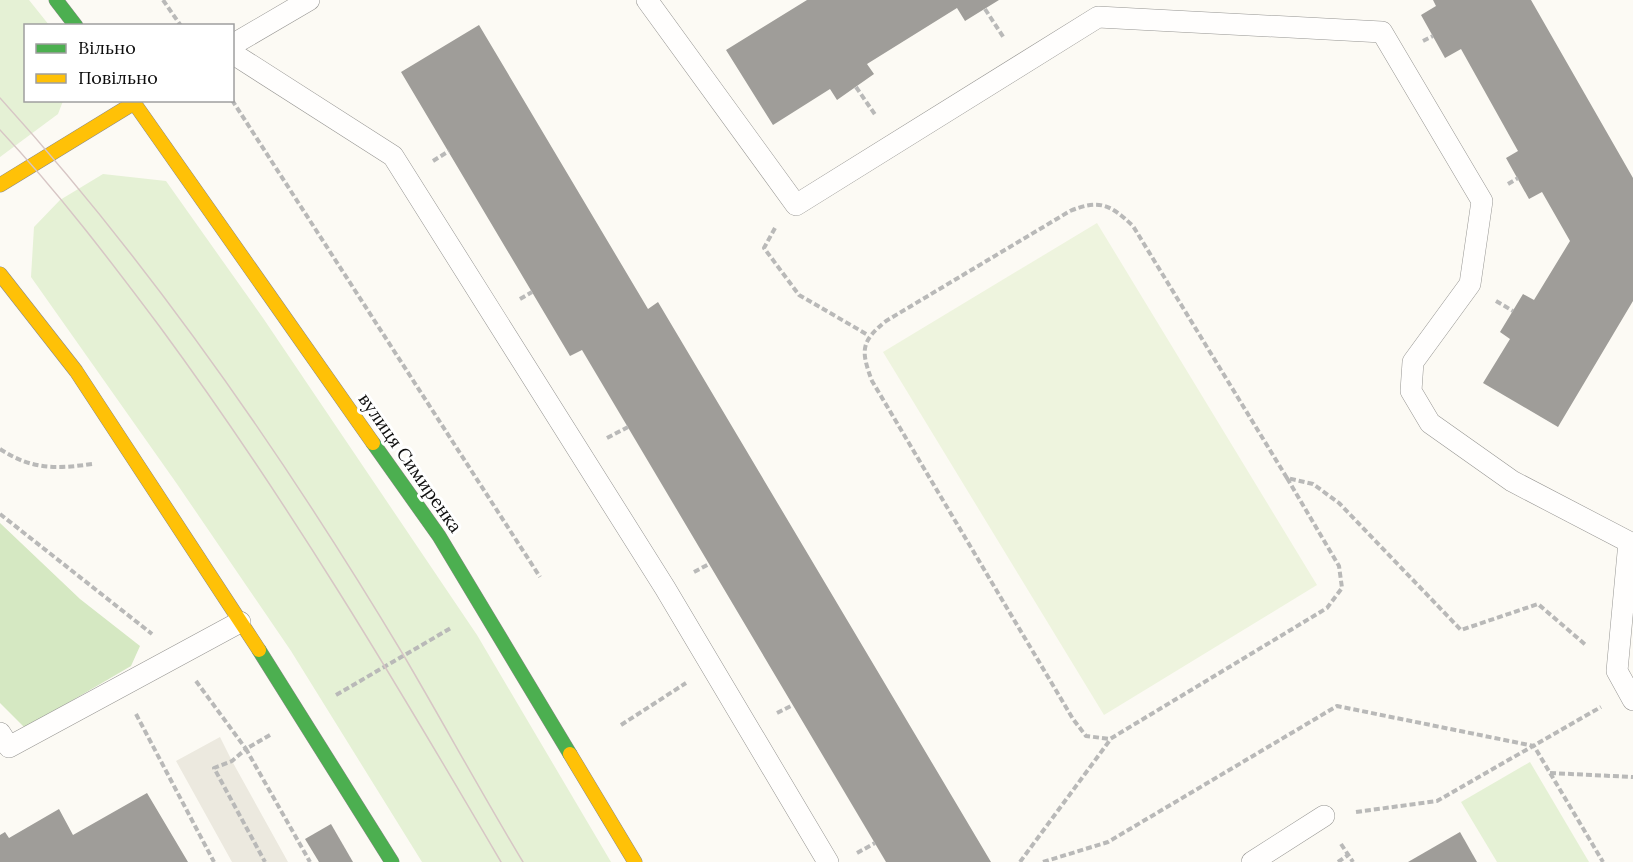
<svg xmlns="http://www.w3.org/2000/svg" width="1633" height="862" font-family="Lora,serif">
  <rect width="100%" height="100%" fill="#fcfaf4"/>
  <g fill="#e5f1d5">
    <path d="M0,0h29l20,25 -23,1v74l37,1 -5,13 -58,43z"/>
    <path d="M103,174l63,7 97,137 214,317 134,227h-189l-131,-211 -114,-167 -146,-207 3,-50 26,-27z"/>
    <path d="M1530,762l59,100h-92l-36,-60z"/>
  </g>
  <path fill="#d5e8c2" d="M0,523l80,76 60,47 -9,20 -106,62 -25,-25z"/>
  <path fill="#eef4de" d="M1097,223l220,362 -213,130 -221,-363z"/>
  <path fill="#ece9df" d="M220,737l12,24 56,101h-56l-56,-101z"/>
  <g fill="#9f9d99">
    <path d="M807,0h192l-34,21 -8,-13 -90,56 7,10 -37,26 -7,-11 -57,36 -47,-75z"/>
    <path d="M1433,0h98l102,178v123l-75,126 -75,-44 27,-44 -10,-7 23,-38 11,6 36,-59 -28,-49 -13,7 -23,-41 12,-7 -57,-102 -16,9 -24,-43 15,-9z"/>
    <path d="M479,25l169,284 10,-7 333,560h-105l-304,-512 -12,6 -169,-284z"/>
    <path d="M147,793l41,69h-188v-27l5,-3 4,6 50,-29 14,26z"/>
    <path d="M331,824l22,38h-34l-14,-23z"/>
    <path d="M1460,832l17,30h-69z"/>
  </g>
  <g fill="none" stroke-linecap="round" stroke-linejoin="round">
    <defs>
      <g id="lane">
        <path d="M647,0l149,205 302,-188 284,15 100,169 -12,83 -57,78 -2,29 19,32 82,58 117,61 -12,129 16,29"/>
        <path d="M232,45l77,-45"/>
        <path d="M232,53l161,103 272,432 163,274"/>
        <path d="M0,733l9,14 231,-125"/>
        <path d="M1252,862l72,-46"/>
      </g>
      <g id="fast">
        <path d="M56,0l20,26"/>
        <path d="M373,443l66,93 131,218"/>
        <path d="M259,650l133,212"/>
      </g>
      <g id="slow">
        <path d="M132,100l241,343"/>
        <path d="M0,185l134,-82"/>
        <path d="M0,274l76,97 183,279"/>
        <path d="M570,754l65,108"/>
      </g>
    </defs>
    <use href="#lane" stroke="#969592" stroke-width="22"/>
    <use href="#fast" stroke="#8c8b89" stroke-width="15"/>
    <use href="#slow" stroke="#8c8b89" stroke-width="15"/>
    <g stroke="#b9b9b8" stroke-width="4" stroke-dasharray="6 3" stroke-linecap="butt">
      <path d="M163,0l18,26"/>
      <path d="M985,9l19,29"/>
      <path d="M1423,41l10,-5"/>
      <path d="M856,87l20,29"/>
      <path d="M232,100l308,477"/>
      <path d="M433,161l16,-10"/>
      <path d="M1508,184l10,-6"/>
      <path d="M775,228l-11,20 35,47 69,40"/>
      <path d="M520,299l12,-7"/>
      <path d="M1496,301l17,10"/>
      <path d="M607,438l21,-11"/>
      <path d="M0,449c32,21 56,20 92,15"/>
      <path d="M1287,478l52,88 3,22 -15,20 -217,131 -24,-3 -13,-17 -201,-338c-11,-30 -12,-39 14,-60l184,-110c29,-12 40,-7 63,15l154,252 26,6 26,19 122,127 77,-26 49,42"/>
      <path d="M0,514l152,120"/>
      <path d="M694,572l15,-8"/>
      <path d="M196,681l50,68 -14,12 -18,7 51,94"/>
      <path d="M336,695l115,-67"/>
      <path d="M777,713l16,-8"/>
      <path d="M136,714l78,148"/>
      <path d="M621,725l65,-42"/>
      <path d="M270,735l-24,14 64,113"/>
      <path d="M1550,773l83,4"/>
      <path d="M1356,812l81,-11 164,-94"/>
      <path d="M1341,844l12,18"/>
      <path d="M857,853l18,-10"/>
      <path d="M1020,862l90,-122"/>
      <path d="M1043,862l65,-20 229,-136 197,40 69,116"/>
      <path d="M1338,862l10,-7"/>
    </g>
    <use href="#lane" stroke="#fffefd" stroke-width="21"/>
    <use href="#fast" stroke="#4caf50" stroke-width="14"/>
    <use href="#slow" stroke="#ffc107" stroke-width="14"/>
    <g stroke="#d7c6c5" stroke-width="1.5">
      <path d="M0,98c154,170 286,361 404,558 40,68 78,138 119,206"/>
      <path d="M0,130c58,62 109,129 160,197 126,171 234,352 341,535"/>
    </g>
  </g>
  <g text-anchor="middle" stroke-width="6" stroke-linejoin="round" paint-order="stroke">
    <g font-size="18" fill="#0f0f0f" stroke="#fff">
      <text transform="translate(410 463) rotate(55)" y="6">вулиця Симиренка</text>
    </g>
  </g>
  <rect x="24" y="24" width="210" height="78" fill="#ffffff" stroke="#9f9f9f" stroke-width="1.5"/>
  <rect x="36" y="44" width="30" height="9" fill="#4caf50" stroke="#9f9f9f" stroke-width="1.5"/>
  <text x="78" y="54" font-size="18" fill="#0f0f0f">Вільно</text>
  <rect x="36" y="74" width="30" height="9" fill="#ffc107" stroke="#9f9f9f" stroke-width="1.5"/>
  <text x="78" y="84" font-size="18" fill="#0f0f0f">Повільно</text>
</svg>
